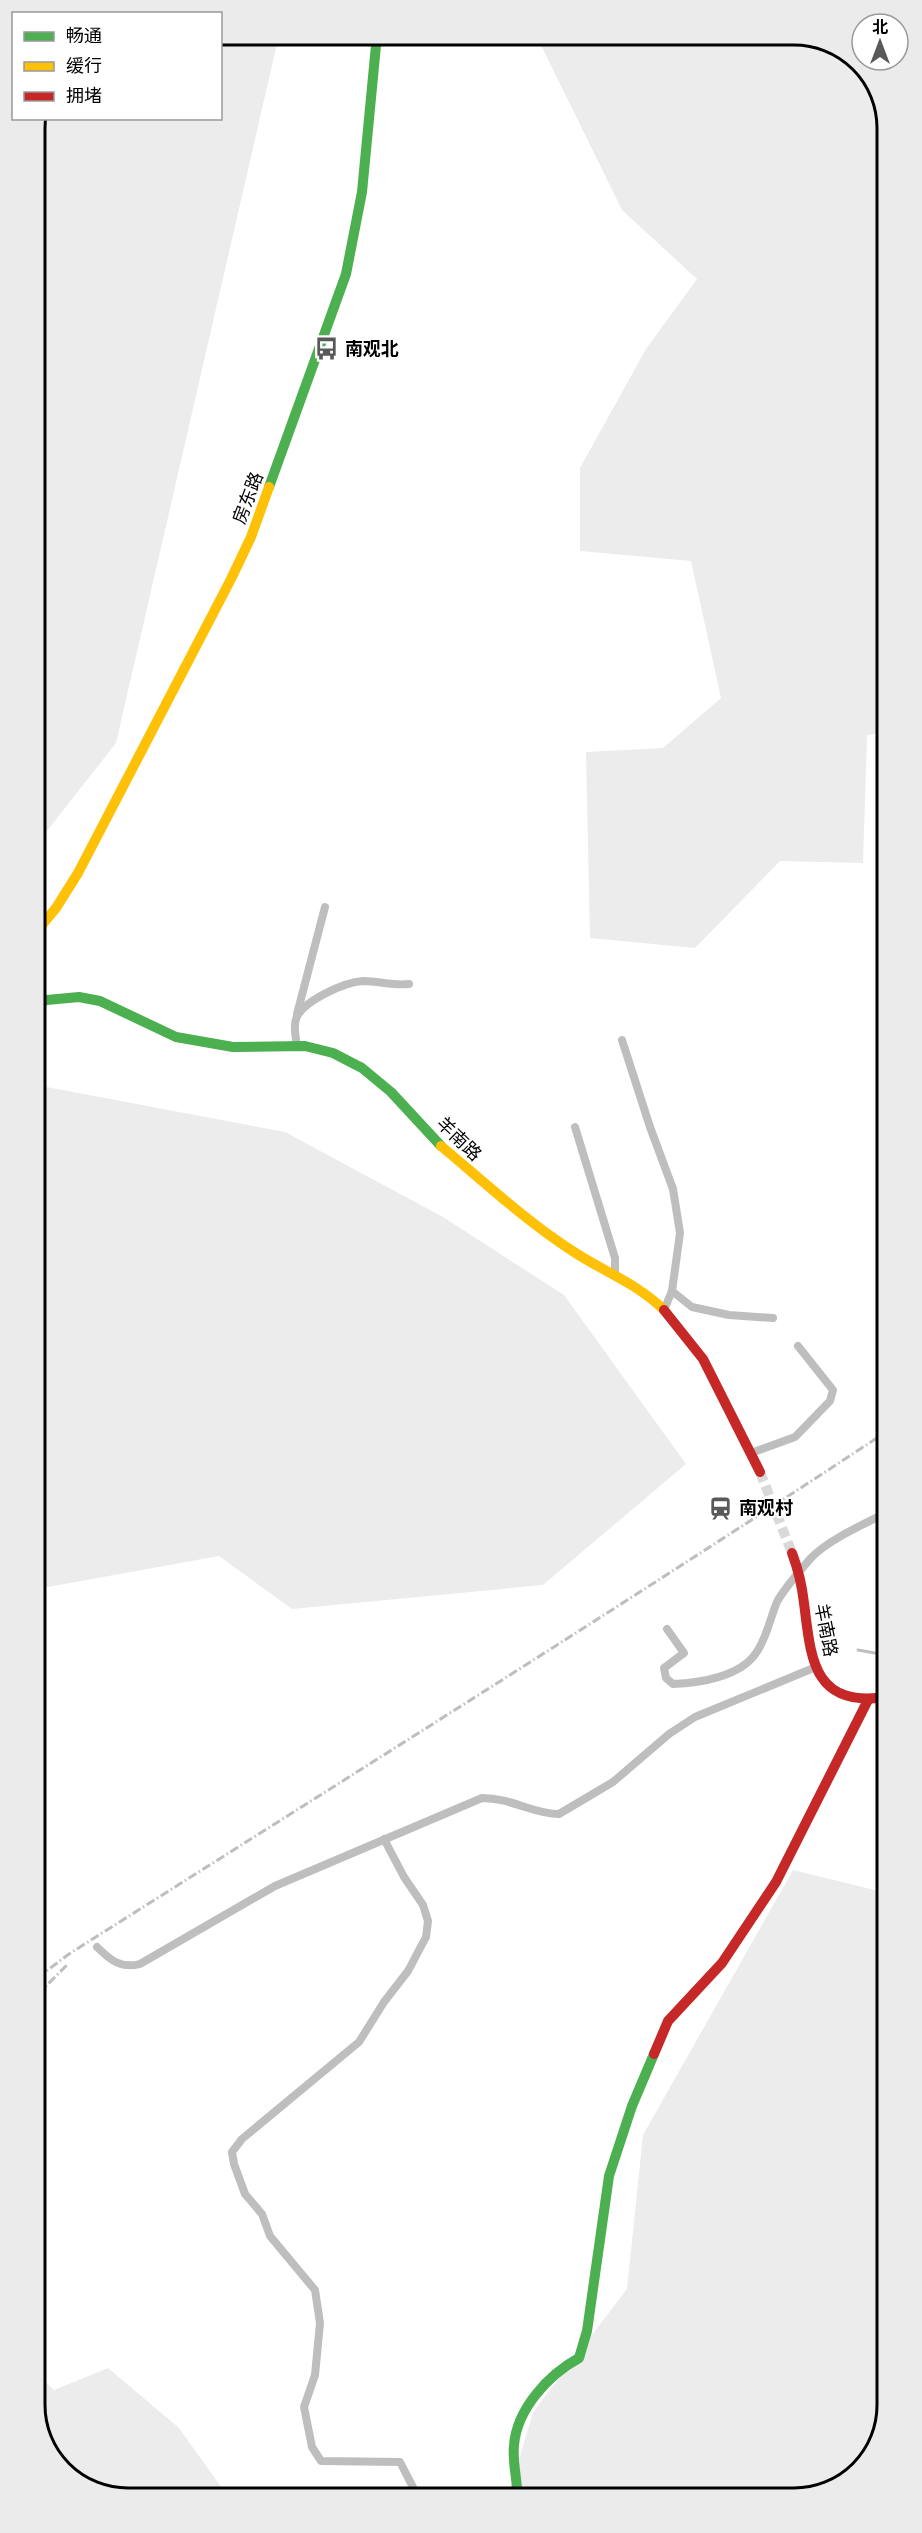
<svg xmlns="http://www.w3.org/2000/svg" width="922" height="2533" font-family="'Asap Condensed','Noto Sans SC',sans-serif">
  <rect width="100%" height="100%" fill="#fff"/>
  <g fill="#ececec">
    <path d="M221,35h58l-163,708 -80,102 -1,-723 1,-4h184z"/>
    <path d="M536,35h264l51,19 33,50 1,629 -18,2 -4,128 -83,-2 -85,87 -105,-10 -4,-186 77,-4 58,-50 -30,-137 -111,-10v-83l66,-119 51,-70 -75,-69z"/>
    <path d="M36,1085l249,47 158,85 121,78 122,169 -143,121 -251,24 -73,-53 -182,33z"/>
    <path d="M793,1870l94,23v512l-19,57 -50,33 -310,2 25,-85 94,-123 16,-154z"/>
    <path d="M108,2368l71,60 50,70h-107l-55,-23 -29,-46v-55l16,16z"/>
  </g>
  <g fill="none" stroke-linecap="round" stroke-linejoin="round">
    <path stroke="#bfbfbf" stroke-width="3" d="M858,1650l28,5"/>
    <path stroke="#d9d9d9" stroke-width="10" stroke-dasharray="10 5" stroke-linecap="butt" d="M760,1472l32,81"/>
    <g stroke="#bebebe" stroke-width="8">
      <path d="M297,1014l28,-107"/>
      <path d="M885,1034h1"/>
      <path d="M622,1040l28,87 23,62 7,44 -8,58 -8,19"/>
      <path d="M297,1046c-1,-9 -4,-18 -1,-27 6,-18 49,-37 67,-38 16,0 30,5 46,3"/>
      <path d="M575,1127l40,131v16"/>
      <path d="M672,1291l20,16 37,8 44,3"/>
      <path d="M751,1453l44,-16 35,-36 3,-11 -35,-44"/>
      <path d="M667,1629l17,24 -20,15 2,10 7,6c26,-1 67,-7 83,-31 11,-15 14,-35 21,-51 5,-10 27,-36 34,-44 17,-18 53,-34 75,-45"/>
      <path d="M384,1839l20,38 19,28 5,16 -2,16 -18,34 -24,31 -25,40 -117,97 -10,13 2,12 11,30 17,20 8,22 45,54 5,33 -5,52 -11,32 8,40 9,14 79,1 18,35"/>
      <path d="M97,1947c13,13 24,22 43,17l135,-78 207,-88c30,0 51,16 77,16l54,-32 56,-48 26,-17 121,-50"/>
    </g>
    <g stroke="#4caf50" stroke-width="10">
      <path d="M269,487l77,-213 16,-82 15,-157"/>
      <path d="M36,1001l43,-4 21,4 76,36 57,10 72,-1 28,7 29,15 29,24 50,54"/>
      <path d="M517,2497c1,-17 -5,-34 -3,-52 3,-36 34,-70 65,-87l8,-27 22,-155 23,-70 22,-52"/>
    </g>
    <g stroke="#ffc107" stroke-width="10">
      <path d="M36,932l20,-24 22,-35 153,-294 20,-42 18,-50"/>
      <path d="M441,1146c42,35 84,74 130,104 31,21 66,33 93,60"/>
    </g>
    <g stroke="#c62828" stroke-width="10">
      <path d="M664,1310l39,49 57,113"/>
      <path d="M792,1553c6,16 10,32 12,50 7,54 8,105 82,94"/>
      <path d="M654,2054l14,-33 54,-58 54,-81 92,-182"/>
    </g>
    <g stroke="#bebebe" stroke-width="3" stroke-dasharray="9 3 1.5 3" stroke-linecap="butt">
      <path d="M37,1978l32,-24c273,-173 547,-344 817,-522"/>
      <path d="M37,1995l30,-30"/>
    </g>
  </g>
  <defs>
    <symbol id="bus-bare" viewBox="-9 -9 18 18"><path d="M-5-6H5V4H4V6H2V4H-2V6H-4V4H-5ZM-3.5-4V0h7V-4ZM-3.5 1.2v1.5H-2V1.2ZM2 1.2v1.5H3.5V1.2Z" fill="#595959" stroke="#fff" stroke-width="2.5" paint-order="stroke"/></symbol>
    <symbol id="station-bare" viewBox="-9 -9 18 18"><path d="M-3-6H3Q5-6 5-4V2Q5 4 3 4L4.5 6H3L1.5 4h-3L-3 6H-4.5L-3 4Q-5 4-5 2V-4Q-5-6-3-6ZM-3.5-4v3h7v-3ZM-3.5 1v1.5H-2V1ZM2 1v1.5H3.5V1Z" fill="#595959" stroke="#fff" stroke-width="2.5" paint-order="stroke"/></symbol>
  </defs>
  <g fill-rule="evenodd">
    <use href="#bus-bare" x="310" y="332" width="33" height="33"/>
    <use href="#station-bare" x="704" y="1492" width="33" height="33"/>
  </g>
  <g text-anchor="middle" stroke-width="4.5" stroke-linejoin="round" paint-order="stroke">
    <g font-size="18" font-weight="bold" fill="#000" stroke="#fff" text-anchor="start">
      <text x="345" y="355">南观北</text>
      <text x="739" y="1514">南观村</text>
    </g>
    <g font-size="18" fill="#000" stroke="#fff">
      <text transform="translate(248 498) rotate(-69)" y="6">房东路</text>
      <text transform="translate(459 1139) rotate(44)" y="6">羊南路</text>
      <text transform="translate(826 1630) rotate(79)" y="6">羊南路</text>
    </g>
  </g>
  <path d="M0 0H922V2533H0ZM128 45H794A83 83 0 0 1 877 128V2405A83 83 0 0 1 794 2488H128A83 83 0 0 1 45 2405V128A83 83 0 0 1 128 45Z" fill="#ebebeb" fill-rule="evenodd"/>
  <path fill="none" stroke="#000" stroke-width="3" d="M128 45H794A83 83 0 0 1 877 128V2405A83 83 0 0 1 794 2488H128A83 83 0 0 1 45 2405V128A83 83 0 0 1 128 45Z"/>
  <rect x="12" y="12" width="210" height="108" fill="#ffffff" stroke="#999999" stroke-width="1.5"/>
  <rect x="24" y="32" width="30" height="9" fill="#4caf50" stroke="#999999" stroke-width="1.5"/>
  <text x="66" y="42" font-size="18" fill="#000000">畅通</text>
  <rect x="24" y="62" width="30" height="9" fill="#ffc107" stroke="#999999" stroke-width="1.5"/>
  <text x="66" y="72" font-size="18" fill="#000000">缓行</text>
  <rect x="24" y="92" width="30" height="9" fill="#c62828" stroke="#999999" stroke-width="1.5"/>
  <text x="66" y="102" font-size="18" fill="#000000">拥堵</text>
  <g transform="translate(880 42)"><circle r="28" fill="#ffffff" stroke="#999999" stroke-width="1.5"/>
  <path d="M0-4.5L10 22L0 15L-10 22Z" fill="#595959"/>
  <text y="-9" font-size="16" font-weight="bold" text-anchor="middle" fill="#000000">北</text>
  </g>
</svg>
